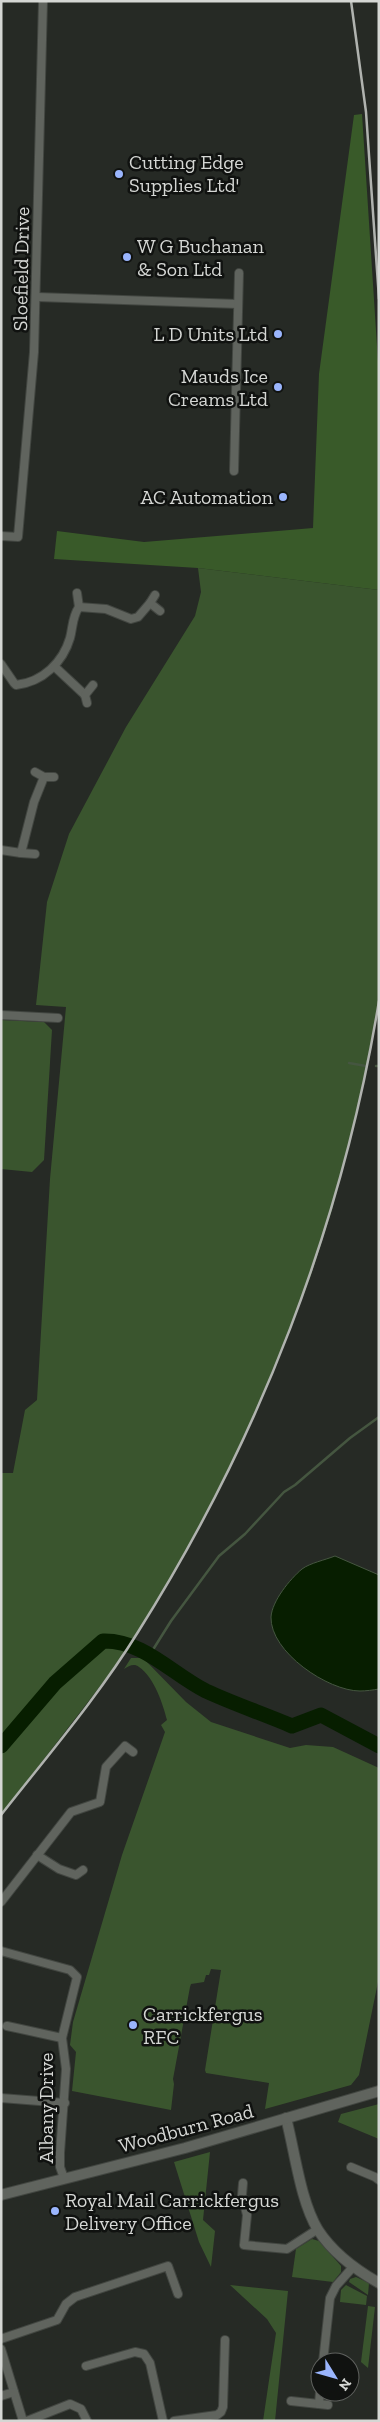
<svg xmlns="http://www.w3.org/2000/svg" width="380" height="2422" font-family="'Zilla Slab',serif">
  <rect width="100%" height="100%" fill="#262a25"/>
  <g fill="#3a552e">
    <path d="M198,568l181,22v411l-19,97 -28,112 -22,68 -41,105 -46,98 -41,77 -44,75 -24,35 -113,147v-342h12l12,-63 12,-10 13,-221 16,-172 -30,-2 11,-103 22,-68 57,-107 69,-111 6,-24z"/>
    <path d="M1,1020l43,2 8,8 -8,130 -12,12 -31,-3z"/>
    <path d="M131,1658h12l43,44 25,20 79,26 16,-3 27,2 46,21v209l-20,98 -8,10 -86,24 4,-26 -63,-10 -1,-3 16,-100 -10,-1 -2,6h-3l-2,7 -13,2 -1,3 -17,92 1,5 -3,26 -99,-19 4,-39 -6,-7 3,-23 49,-167 43,-123 -4,-7 6,-5c-4,-16 -13,-43 -28,-53 -5,-4 -10,-1 -15,2z"/>
    <path d="M379,2104v35l-41,-17 3,-8z"/>
    <path d="M210,2152l-7,68 12,11 -4,36 -12,-25 -25,-80z"/>
    <path d="M312,2239l7,2 22,25v6l-8,10 -41,-5 4,-28z"/>
    <path d="M356,2277l13,6 -1,12 -19,-13 1,-3z"/>
    <path d="M230,2285l58,6 -13,130h-12l13,-88 -9,-14z"/>
    <path d="M346,2285l21,11 -1,9 -26,-3 1,-12z"/>
    <path d="M368,2306l7,1 -7,61 -7,-6z"/>
  </g>
  <path fill="#395a29" d="M362,114l17,263v213l-181,-22 -144,-9 3,-28 87,11 169,-14 6,-154 35,-259z"/>
  <path fill="#071e00" stroke="#455640" d="M335,1556l44,19v114c-6,1 -13,2 -19,2 -32,0 -90,-39 -89,-74 1,-16 19,-38 31,-48 8,-6 23,-9 33,-13z"/>
  <g fill="none" stroke-linecap="round" stroke-linejoin="round">
    <g stroke="#455640" stroke-width="2.5">
      <path d="M349,1063l17,3"/>
      <path d="M376,1066h3"/>
      <path d="M149,1656l22,-35 48,-65 26,-22 39,-42 11,-7 55,-47 29,-21"/>
    </g>
    <path stroke="#071e00" stroke-width="15" d="M1,1746l54,-63 48,-42c40,-1 69,33 103,50 28,13 58,23 86,35l29,-11 58,31"/>
    <defs>
      <g id="street">
        <path d="M37,297l201,7"/>
        <path d="M234,471l5,-198"/>
        <path d="M1,536l17,1 16,-185 9,-351"/>
        <path d="M77,593l2,14"/>
        <path d="M155,595l-5,8 10,8"/>
        <path d="M1,664l13,19 2,2c27,-3 47,-23 54,-47 3,-11 2,-21 9,-31l27,2 25,10 7,-2 12,-14"/>
        <path d="M55,667l30,28"/>
        <path d="M87,703l-2,-8 8,-10"/>
        <path d="M35,772l9,5h10"/>
        <path d="M1,850l20,3 13,-51 10,-25"/>
        <path d="M21,853l14,1"/>
        <path d="M1,1015l57,3"/>
        <path d="M37,1855l22,14 17,6 7,-5"/>
        <path d="M1,1902l70,-90 29,-10 6,-35 19,-21 8,6"/>
        <path d="M1,1951l69,19 7,7 -15,61 4,31 -6,84v14l4,11"/>
        <path d="M7,2026l55,12"/>
        <path d="M1,2098l64,5"/>
        <path d="M351,2167l24,10 4,3"/>
        <path d="M243,2183l-1,12 5,20 -3,30 43,4 31,-20"/>
        <path d="M1,2339l56,-19 9,-16 9,-7 93,-31 10,28"/>
        <path d="M1,2349l22,72"/>
        <path d="M323,2362l7,-64 6,-12 17,-19"/>
        <path d="M86,2366l49,-14 9,2 6,9 13,58"/>
        <path d="M1,2396l13,-4"/>
        <path d="M291,2401l37,4"/>
        <path d="M319,2404l1,-12"/>
        <path d="M27,2421l43,-17 11,5 6,12"/>
        <path d="M174,2421l43,-6 4,-3 2,-5 2,-67"/>
      </g>
      <g id="secondary">
        <path d="M286,2118c9,34 14,82 32,112 15,23 38,40 61,53"/>
        <path d="M1,2195l184,-47 194,-57"/>
      </g>
    </defs>
    <use href="#street" stroke="#424641" stroke-width="10"/>
    <use href="#secondary" stroke="#424641" stroke-width="12"/>
    <use href="#street" stroke="#60645e" stroke-width="8"/>
    <use href="#secondary" stroke="#60645e" stroke-width="10"/>
    <g stroke="#b0b3af" stroke-width="2.5">
      <path d="M351,1l15,111 13,187"/>
      <path d="M1,1815c47,-60 97,-118 137,-183 121,-192 204,-406 241,-631"/>
    </g>
  </g>
  <g fill="#9ab5fd" stroke="#101210" stroke-width="2">
    <circle cx="119" cy="174" r="5"/>
    <circle cx="127" cy="257" r="5"/>
    <circle cx="278" cy="334" r="5"/>
    <circle cx="278" cy="387" r="5"/>
    <circle cx="283" cy="497" r="5"/>
    <circle cx="133" cy="2025" r="5"/>
    <circle cx="55" cy="2211" r="5"/>
  </g>
  <g text-anchor="middle" stroke-width="5" stroke-linejoin="round" paint-order="stroke">
    <g font-size="20" fill="#d5d7d4" stroke="#101210" text-anchor="start">
      <text x="129" y="169">Cutting Edge<tspan x="129" dy="23">Supplies Ltd'</tspan></text>
      <text x="137" y="253">W G Buchanan<tspan x="137" dy="23">&amp; Son Ltd</tspan></text>
      <text x="268" y="341" text-anchor="end">L D Units Ltd</text>
      <text x="268" y="383" text-anchor="end">Mauds Ice<tspan x="268" dy="23">Creams Ltd</tspan></text>
      <text x="273" y="504" text-anchor="end">AC Automation</text>
      <text x="143" y="2021">Carrickfergus<tspan x="143" dy="23">RFC</tspan></text>
      <text x="65" y="2207">Royal Mail Carrickfergus<tspan x="65" dy="23">Delivery Office</tspan></text>
    </g>
    <g font-size="20" fill="#d5d7d4" stroke="#101210">
      <text transform="translate(21 269) rotate(-89)" y="7">Sloefield Drive</text>
      <text transform="translate(46 2108) rotate(-90)" y="7">Albany Drive</text>
      <text transform="translate(186 2128) rotate(-15)" y="7">Woodburn Road</text>
    </g>
  </g>
  <rect width="380" height="2422" fill="none" stroke="#d5d7d4" stroke-width="5"/>
  <g transform="translate(335 2377) rotate(127)"><circle r="24" fill="#101210" stroke="#5f615e"/>
  <path d="M0-4L9 19L0 12L-9 19Z" fill="#9ab5fd"/>
  <text y="-8" font-size="14" font-weight="bold" text-anchor="middle" fill="#d5d7d4">N</text>
  </g>
</svg>
